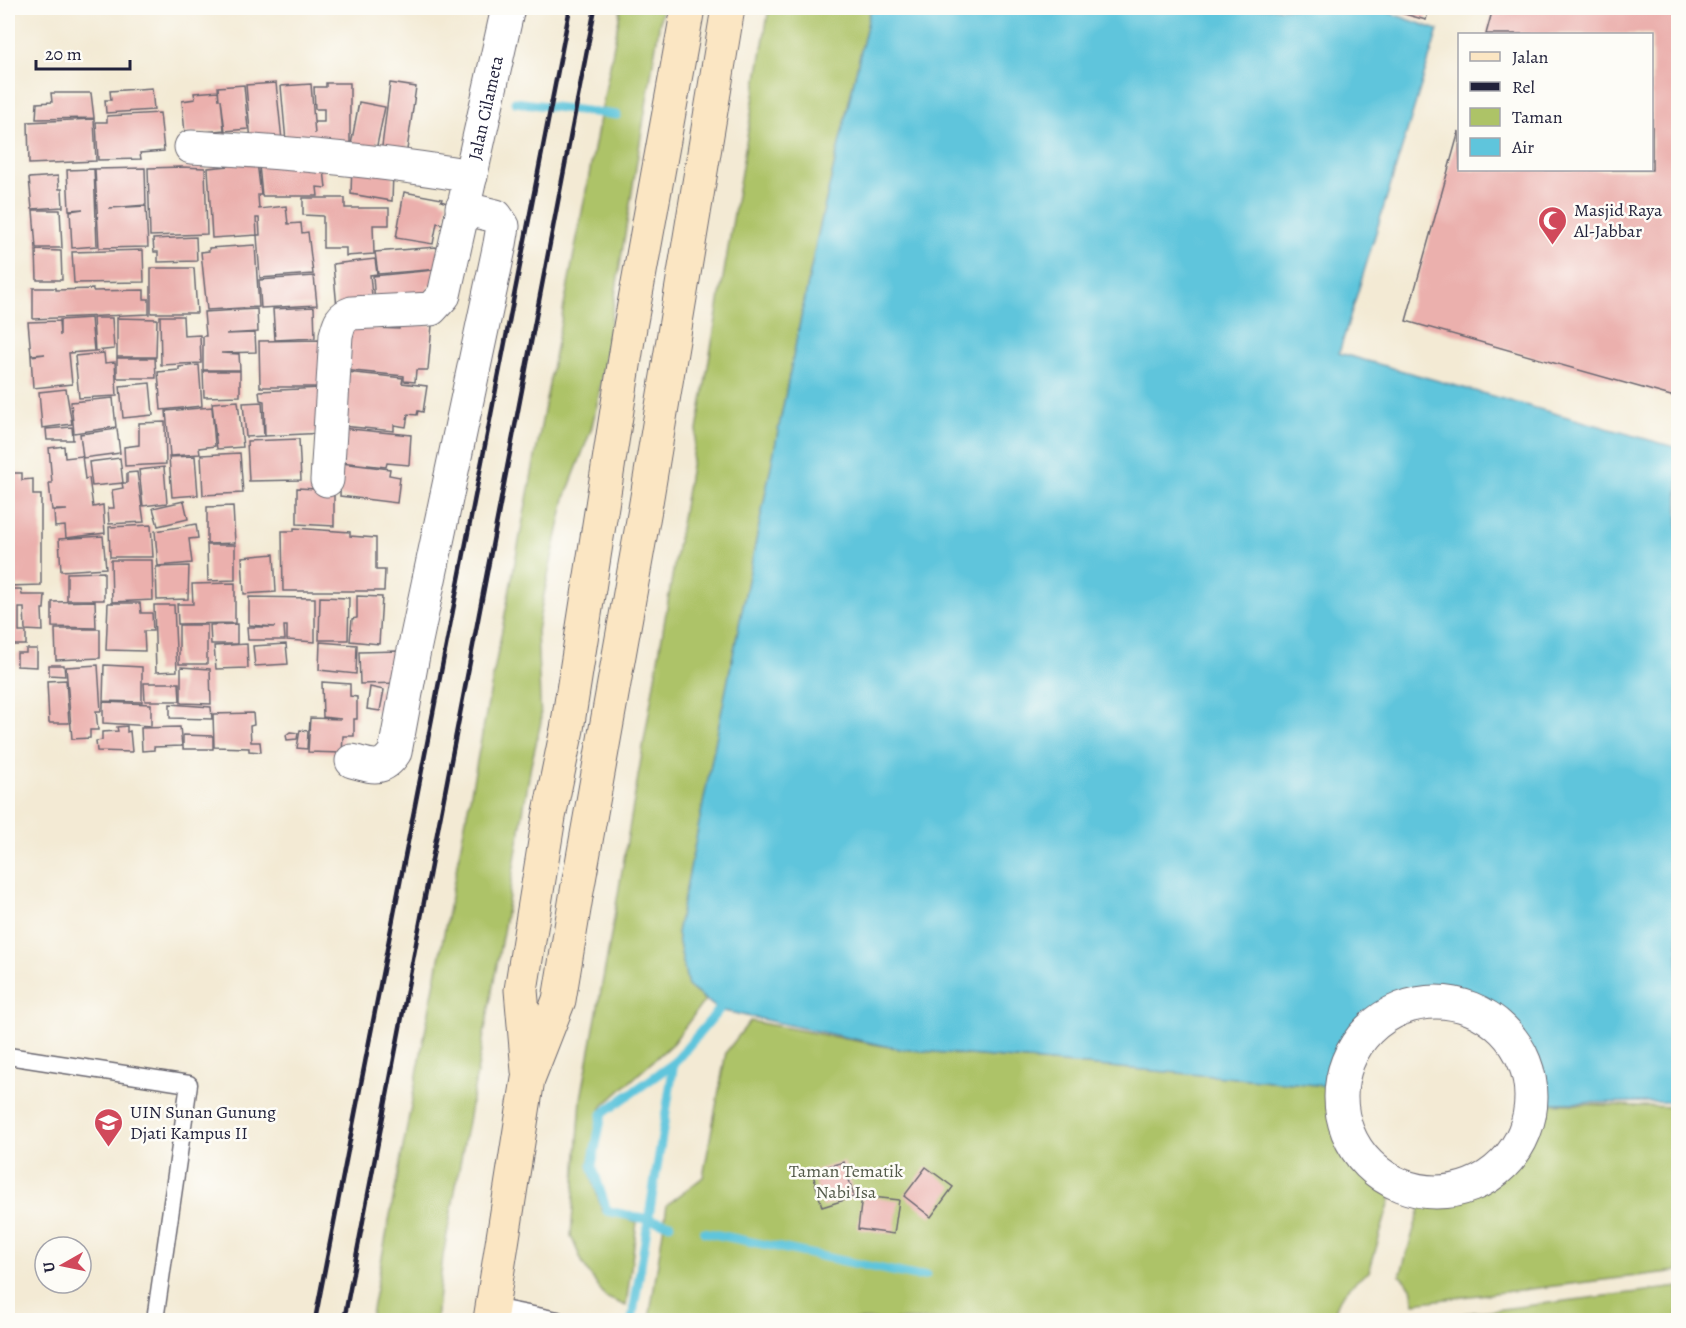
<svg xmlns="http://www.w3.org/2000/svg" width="1686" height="1328" font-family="Alegreya,serif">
  <rect width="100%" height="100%" fill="#fdfcf7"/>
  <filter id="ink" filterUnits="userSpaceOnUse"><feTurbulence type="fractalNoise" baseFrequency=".0167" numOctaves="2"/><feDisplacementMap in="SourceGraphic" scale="12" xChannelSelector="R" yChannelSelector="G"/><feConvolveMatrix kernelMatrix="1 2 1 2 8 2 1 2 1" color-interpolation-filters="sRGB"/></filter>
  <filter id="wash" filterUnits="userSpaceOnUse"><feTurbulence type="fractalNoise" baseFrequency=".008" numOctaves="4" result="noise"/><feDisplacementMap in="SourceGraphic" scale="24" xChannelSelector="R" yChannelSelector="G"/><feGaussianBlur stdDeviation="1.35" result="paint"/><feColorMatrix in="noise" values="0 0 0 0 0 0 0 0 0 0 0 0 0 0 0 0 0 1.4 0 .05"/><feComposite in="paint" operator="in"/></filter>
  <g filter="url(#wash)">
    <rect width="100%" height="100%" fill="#f3ead4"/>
    <g fill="#adc367" stroke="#687251" stroke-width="1.5">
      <path d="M621,8h41l-64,392 -7,30 -26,68 -21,96 -7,37 4,91 -10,43 -28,167 -60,324 -7,64h-66z"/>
      <path d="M769,8h102l-55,235 -139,690 11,53 17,14 -32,43 -72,65 -13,57 14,46 35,11 -11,84 -21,-9 -21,-31 -13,-30 10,-137 29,-158z"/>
      <path d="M750,1021l150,28 441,38c1,11 0,24 3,34 9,28 27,47 51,63l-26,88c-18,12 -34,25 -35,48h-685l18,-115 36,-28 23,-125z"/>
      <path d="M1531,1103l147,4v164l-264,32 -3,-16 -11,-11 25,-84c57,6 98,-36 106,-89z"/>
      <path d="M1678,1287v33h-265z"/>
    </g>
    <path fill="#5fc5dc" stroke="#40748c" stroke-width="1.5" d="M871,8h505l62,22 -99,323 339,95v654l-147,1c0,-66 -58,-118 -124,-96 -15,5 -31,12 -42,26 -13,16 -19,34 -24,54l-441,-38 -181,-39 -31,-24 -11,-53 139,-690z"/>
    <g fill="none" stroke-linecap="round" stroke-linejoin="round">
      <g stroke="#5fc5dc" stroke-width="9">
        <path d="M515,102l102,13"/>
        <path d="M670,1224l-63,-13 -15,-46 10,-51 72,-51"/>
        <path d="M704,1232l212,44 10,-1"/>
        <path d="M632,1320l42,-257 45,-53"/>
      </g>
    </g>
    <g id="blocks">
      <g fill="#ebb0ad" fill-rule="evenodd">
        <path d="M1390,8h39l-3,12 -36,-10z"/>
        <path d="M1493,8h185v390l-272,-77 53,-190 1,39h192v-136h-166z"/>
        <path d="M276,83l6,57 -31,2 -5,-57z"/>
        <path d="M326,83h24v60l-64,-1 -5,-56 30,-2 4,50 -1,-12h10v-13h-9l-1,-22h12z"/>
        <path d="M390,83l26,4 -10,70 -25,-3z"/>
        <path d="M244,85l4,44 -23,2 -4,-32 3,31 -39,4 -3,-33 13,-2 -1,-6 24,-2 1,9 -1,-13z"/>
        <path d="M152,88l2,22 -48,3 -1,-13h6l-1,-9z"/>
        <path d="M51,93h40l3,25 -58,1 1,-16 15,-1z"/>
        <path d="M359,102l26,5 -10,48 -25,-5z"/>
        <path d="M160,113l4,38 -24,2 1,6 -43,1 -2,-38h11v-6z"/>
        <path d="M94,119l2,42 -67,3 -1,-42z"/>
        <path d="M256,154l5,41h-3l1,14 27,-3 2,18 13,-1 1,10 6,-1 5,42 -53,4 -3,-43 -45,3 -4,-70 21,-2 -1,-9zM256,218h3l1,17h-3z"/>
        <path d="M258,154l65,7 3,27 -9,-1 1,9h-56z"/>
        <path d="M352,164l41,9 -1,28 -41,-7z"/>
        <path d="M181,167l24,1 2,66 -57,2 -2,-68z"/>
        <path d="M145,168l1,37 -37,3 37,-2 2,41 -49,1 -4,-79z"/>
        <path d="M94,169l3,77 -25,2 -2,-37 13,-2 -14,1 -2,-40z"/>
        <path d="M58,176l1,13h3l1,18 -31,2 -3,-31z"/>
        <path d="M404,192l38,7 -1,2 6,2 -4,21 -6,-1 -4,21 -37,-6z"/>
        <path d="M303,198h42v10h44v17h-16l1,29 -28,2v-8h-23v-32l-20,-1z"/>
        <path d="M33,210h27l2,38h-26z"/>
        <path d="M196,237l1,24 -39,1v-10h-4l-1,-13z"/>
        <path d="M255,245l4,62 -52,3 -6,-58 8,-1v-3z"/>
        <path d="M436,247l4,6 -1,16 -61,5 -3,-22z"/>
        <path d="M36,250l25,1 1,29h-25z"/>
        <path d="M143,250l1,32 -70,1 -2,-31z"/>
        <path d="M375,259l2,15 -7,1 3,31 -36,2 -4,-44z"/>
        <path d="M151,268h43l3,45h-46z"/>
        <path d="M434,270l1,16h-7l1,15 -54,3 -2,-28z"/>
        <path d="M314,276l3,29 -56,3 -2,-28z"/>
        <path d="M33,288h23v2l37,-1v2l51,-1v9h5v15l-116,5z"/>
        <path d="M314,307l1,31 -40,2 -2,-31z"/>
        <path d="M257,309l1,23 -32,2 29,-1 1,19 -35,1 18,1 1,16h-37v-34h3l-2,-24z"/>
        <path d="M160,316h23l1,20 16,-1 1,28 -40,2z"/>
        <path d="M91,318l3,33 -25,2 3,31 -39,4 -2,-32 14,-2 -14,1 -3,-33 31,-1 1,15v-16z"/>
        <path d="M93,318h19l2,31 -19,2z"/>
        <path d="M117,318l40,1 -1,38h-39z"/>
        <path d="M399,324l33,1 -4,45h-12l-1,12 -11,-1v-5l-61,-6 4,-43 52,2z"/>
        <path d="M323,340v47h-63l-1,-46z"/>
        <path d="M104,353l1,10 10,-1 2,34 -38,2 -4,-42z"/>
        <path d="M117,358h38l1,20h-39z"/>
        <path d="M199,365l3,41 -41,4 -3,-38 21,-2v-3z"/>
        <path d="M203,371h37v25l-36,1z"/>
        <path d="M346,372l57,6 -1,5 25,3 -4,26 -5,-1 -1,4 -9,-1 -2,13 -12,-2v6l-52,-5z"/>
        <path d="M150,383l3,32 -30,3 -3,-32z"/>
        <path d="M321,388l3,45 -59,3 -1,-35 -4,-1 -1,-9z"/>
        <path d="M66,389l6,35 -30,4 -3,-36z"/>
        <path d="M113,398l3,29 -42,6 -3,-31z"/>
        <path d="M238,401l5,46 -26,2 -5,-46z"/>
        <path d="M262,402l2,34 -18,1 -3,-34z"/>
        <path d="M212,407l3,39 -16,2 1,6 -30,2 -4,-45z"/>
        <path d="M165,422l1,42 -41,2 -1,-19 15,-2v-22z"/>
        <path d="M72,427l1,13h-26l-1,-11z"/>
        <path d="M340,428l71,7 -2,30 -22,-2 -1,4 -46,-5z"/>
        <path d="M117,429l3,24 -37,5 -3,-24z"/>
        <path d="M299,439l2,41 -52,1 -2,-40z"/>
        <path d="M64,446l1,12 17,-2 3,23 4,-1 4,29 10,-2 2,28 -39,5 -1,-12 -10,1 -1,-16 13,-1h-15l-3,-27h3l-3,-35z"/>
        <path d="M240,453l3,40 -40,2 -2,-40z"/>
        <path d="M195,456l3,39 -26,2 -3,-40z"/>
        <path d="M120,458l3,25 -31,3 -3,-24z"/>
        <path d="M341,463l49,6 -1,6 11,2 -3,26 -57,-7z"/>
        <path d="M164,467l3,36 -24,3 -4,-36z"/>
        <path d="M137,472l7,50 -35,2 -1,-16h6l-2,-18 11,-2 -1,-5h5v-10z"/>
        <path d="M8,473h14v7l11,-1v16h8v90l-33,1z"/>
        <path d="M297,488l37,2v36l-37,-2z"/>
        <path d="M184,501l4,18 -30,7 -5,-18z"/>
        <path d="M233,506l2,37 -28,1v-37z"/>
        <path d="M196,524l2,14 -9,1 3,24 -34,3 -3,-35z"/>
        <path d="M151,525l2,32h-43l-1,-30z"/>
        <path d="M294,528l56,4v4l26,2v32h9l-1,21h-101l-1,-60h12z"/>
        <path d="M103,536l3,32 -45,3 -2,-32z"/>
        <path d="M207,545h28v35l-27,1z"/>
        <path d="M274,554l2,38 -32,2 -2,-37z"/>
        <path d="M111,560h41l1,40 -41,2z"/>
        <path d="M189,566l-1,33 -31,1 -1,-33z"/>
        <path d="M104,572v28h-37v-27z"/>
        <path d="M235,583v40l-57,1 -1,-20h16l-1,-20z"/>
        <path d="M8,589h13l1,6h23l-1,14h-2l1,22 -18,-1 -1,-22h-5v24h7v13h-18z"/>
        <path d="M357,596l25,1 -3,47 -29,-3 2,-22 5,-1z"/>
        <path d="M249,597l66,1v44l-28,-2v-14h-3l1,14h-37l-1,-13h28l-26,-2z"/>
        <path d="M320,597l29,1 -1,42h-29z"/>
        <path d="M95,601l1,27 -44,-1v-25z"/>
        <path d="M108,603h32l1,10h11l1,18h-9l1,20 -39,-1z"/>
        <path d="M154,605h20l3,66 -21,1z"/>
        <path d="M237,624v20h-26l-1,-19z"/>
        <rect x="179" y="625" width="28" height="39"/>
        <path d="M55,629h45v29l-44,2z"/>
        <path d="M320,642l37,3 -1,29 -37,-4z"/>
        <path d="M247,644l1,24 -32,1 -2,-23z"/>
        <path d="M286,644l2,20 -33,2 -2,-20z"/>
        <path d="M26,649h11v18l-20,-1v-13h9z"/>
        <path d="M399,651l1,32 -40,1 -1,-32z"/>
        <path d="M49,665h15l1,11 -16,-1z"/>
        <path d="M98,665l3,46h-5l2,19h-8v8l-18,1 -6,-72z"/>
        <path d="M104,665l38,2v35l-39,-1z"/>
        <path d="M181,667l29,2 1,35 -30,-1z"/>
        <path d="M66,680l3,43h-20l-2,-42z"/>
        <path d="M322,682l28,2v12l7,1v22h-3v17h-11l-1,17 -34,-1 2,-34 31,1 -18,-2z"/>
        <path d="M144,683h35l1,18h-35z"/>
        <path d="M370,687l14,3 -4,21 -13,-2z"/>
        <path d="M103,702l48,2v22l-48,-3z"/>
        <path d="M170,704l41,3 1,12 -42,-1z"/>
        <path d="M253,713l1,12 -4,1 1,16h9l1,10 -12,-1v-3l-35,-1 -1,-33z"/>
        <path d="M127,726v6l3,-1 2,21 -35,-1 -1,-10 6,-1v-8l16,-1 -1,-4z"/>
        <path d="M180,727l2,19 -28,1v3l-12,1 -1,-23z"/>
        <path d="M300,730l8,1 -1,18 -10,-1z"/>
        <path d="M290,732l8,1 -1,6 -10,1 -1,-5z"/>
        <path d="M183,735l30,1v13h-30z"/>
        <path d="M844,1162l10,35 -32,10 -10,-36z"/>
        <path d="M926,1167l27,20 -22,30 -27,-21z"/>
        <path d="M862,1196l37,4 -5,34 -36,-5z"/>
      </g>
    </g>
  </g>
  <g filter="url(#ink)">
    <use href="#blocks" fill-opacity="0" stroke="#6b6871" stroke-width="1.5"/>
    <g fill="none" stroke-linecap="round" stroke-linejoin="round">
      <defs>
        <g id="lane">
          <path d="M8,1056l181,28 -34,236"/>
          <path d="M492,1307l66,13"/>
        </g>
        <g id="street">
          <path d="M191,147c94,5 187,13 280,29"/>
          <path id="s1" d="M327,480l9,-145c3,-11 4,-18 16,-22l79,-4 13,-14 64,-287"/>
          <path d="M352,761c20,5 30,11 43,-9l18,-97 87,-411 3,-18 -7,-10 -34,-8"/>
          <circle cx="1436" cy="1097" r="95"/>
        </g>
        <g id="secondary">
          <path d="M528,1071l-7,-81 28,-173 18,-88 63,-402 58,-319"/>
          <path d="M490,1320l38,-241 31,-79 17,-103 69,-388 83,-501"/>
        </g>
      </defs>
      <use href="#lane" stroke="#6b6871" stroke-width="19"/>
      <use href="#street" stroke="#6b6871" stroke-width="35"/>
      <use href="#secondary" stroke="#6b6871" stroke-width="35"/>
      <use href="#lane" stroke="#fff" stroke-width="16"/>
      <use href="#street" stroke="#fff" stroke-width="33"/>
      <use href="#secondary" stroke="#fbe6c3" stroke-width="33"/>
      <g stroke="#22223b" stroke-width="4.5">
        <path d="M315,1320l255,-1312"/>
        <path d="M344,1320l251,-1312"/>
      </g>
    </g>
  </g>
  <defs>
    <symbol id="mosque-pin" viewBox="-11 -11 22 30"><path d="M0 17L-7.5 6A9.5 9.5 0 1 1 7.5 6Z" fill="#d1495b" stroke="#fdfcf7"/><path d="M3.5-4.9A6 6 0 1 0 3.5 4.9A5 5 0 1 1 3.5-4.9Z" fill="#fff"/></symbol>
    <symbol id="university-pin" viewBox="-11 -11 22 30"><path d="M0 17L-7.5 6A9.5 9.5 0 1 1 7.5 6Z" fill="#d1495b" stroke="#fdfcf7"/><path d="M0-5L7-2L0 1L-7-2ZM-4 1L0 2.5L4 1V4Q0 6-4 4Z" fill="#fff"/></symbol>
  </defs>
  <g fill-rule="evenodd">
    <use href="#mosque-pin" x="1536" y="204" width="33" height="45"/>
    <use href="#university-pin" x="92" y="1106" width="33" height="45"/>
  </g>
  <g text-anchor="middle" stroke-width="5" stroke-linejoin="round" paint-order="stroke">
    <g font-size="18" fill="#22223b" stroke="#fdfcf7">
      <text dy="6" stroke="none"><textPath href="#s1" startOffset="464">Jalan Cilameta</textPath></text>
    </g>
    <g font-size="18" fill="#22223b" stroke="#fdfcf7" text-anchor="start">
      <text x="1574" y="216">Masjid Raya<tspan x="1574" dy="21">Al-Jabbar</tspan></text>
      <text x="130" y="1118">UIN Sunan Gunung<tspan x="130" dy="21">Djati Kampus II</tspan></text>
    </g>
    <g font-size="18" fill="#535a4a" stroke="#fdfcf7">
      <text x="846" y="1177">Taman Tematik<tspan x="846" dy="21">Nabi Isa</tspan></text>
    </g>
  </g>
  <rect width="1686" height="1328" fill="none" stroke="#fdfcf7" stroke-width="30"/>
  <rect x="1458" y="33" width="195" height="138" fill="#fdfcf7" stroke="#a5a5ac" stroke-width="1.5"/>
  <rect x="1470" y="52" width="30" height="9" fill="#fbe6c3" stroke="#a5a5ac" stroke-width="1.5"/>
  <text x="1512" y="63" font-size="18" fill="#22223b">Jalan</text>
  <rect x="1470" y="82" width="30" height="9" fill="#22223b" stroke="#a5a5ac" stroke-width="1.5"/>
  <text x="1512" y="93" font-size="18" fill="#22223b">Rel</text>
  <rect x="1470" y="108" width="30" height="18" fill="#adc367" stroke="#a5a5ac" stroke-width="1.5"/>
  <text x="1512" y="123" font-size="18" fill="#22223b">Taman</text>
  <rect x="1470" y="138" width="30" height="18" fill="#5fc5dc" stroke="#a5a5ac" stroke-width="1.5"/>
  <text x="1512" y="153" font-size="18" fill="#22223b">Air</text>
  <g transform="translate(63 1265) rotate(261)"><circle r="28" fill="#fdfcf7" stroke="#a5a5ac" stroke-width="1.5"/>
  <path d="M0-4.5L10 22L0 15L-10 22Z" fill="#d1495b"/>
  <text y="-9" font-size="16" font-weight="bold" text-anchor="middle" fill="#22223b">U</text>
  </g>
  <path d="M36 60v9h94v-9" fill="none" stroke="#22223b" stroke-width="3"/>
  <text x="45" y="60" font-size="18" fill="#22223b" stroke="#fdfcf7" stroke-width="4.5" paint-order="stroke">20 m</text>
</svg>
